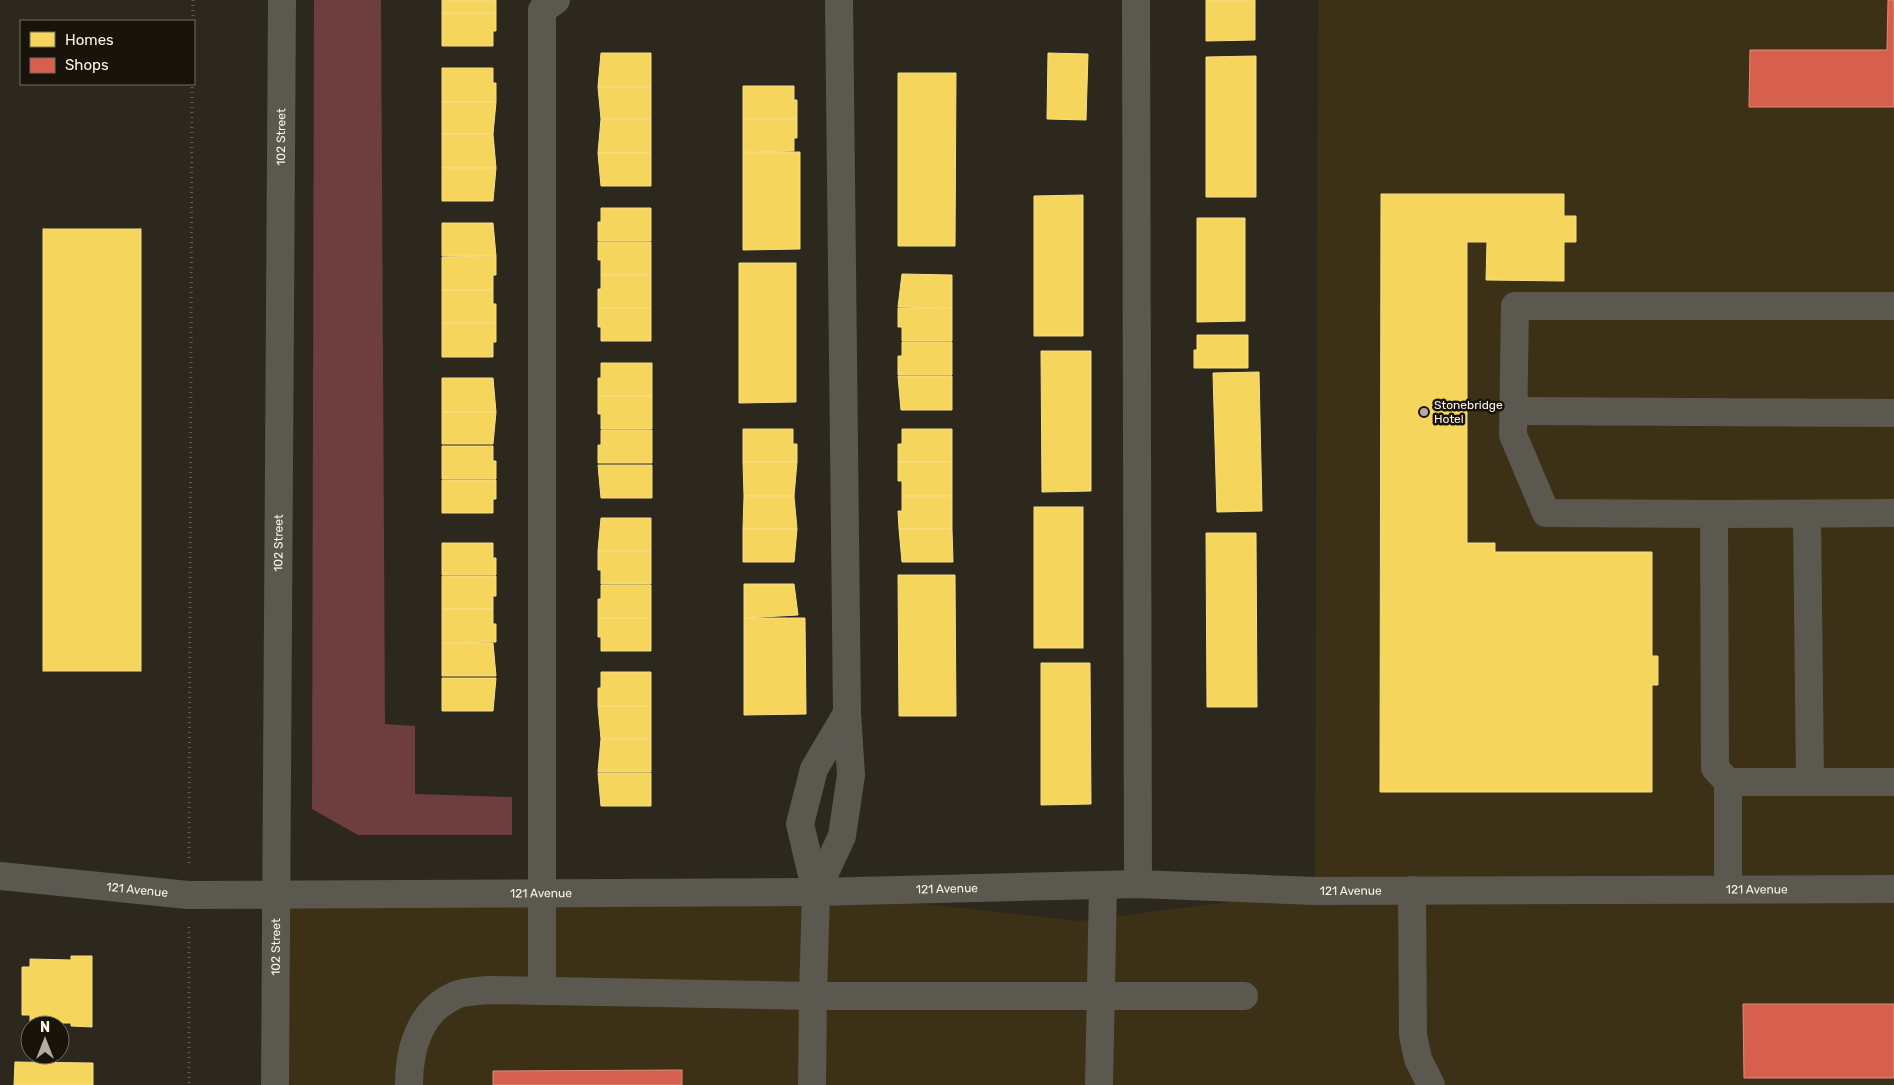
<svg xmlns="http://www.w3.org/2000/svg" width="1894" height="1085" font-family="Rubik,sans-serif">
  <rect width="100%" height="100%" fill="#2d281d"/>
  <path fill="#3c3117" d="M1318,0h576v1085h-1619l1,-191 540,-2 264,29 235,-30z"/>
  <path fill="#6e3d3d" d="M314,0h67l4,724 30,2v68l97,3v38h-154l-46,-26z"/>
  <g fill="#f6d55c" stroke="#f7de86">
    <rect x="442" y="0" width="54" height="13"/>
    <path d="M1206,0h49v40l-49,1z"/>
    <path d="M442,13h54v18h-3v15h-51z"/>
    <path d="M601,53h50v34h-53z"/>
    <path d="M1048,53l40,1 -2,66 -39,-1z"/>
    <path d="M1256,56v141h-50v-140z"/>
    <path d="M442,68h51v15h3v19h-54z"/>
    <path d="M898,73h58l-1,173h-57z"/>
    <path d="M743,86h51v14h3v19h-54z"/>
    <path d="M598,87h53v32h-50z"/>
    <path d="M442,102h54l-3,32h-51z"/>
    <path d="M601,119h50v34h-53z"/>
    <path d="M743,119h54v19h-3v13l-51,1z"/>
    <path d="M442,134h51l3,34h-54z"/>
    <path d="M743,152h57v97l-57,1z"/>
    <path d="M598,153h53v33h-50z"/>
    <path d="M442,168h54l-3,33h-51z"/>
    <path d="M1381,194h183v22h12v26h-12v39l-78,-1 1,-38h-20v301h28v9h157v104h6v29h-6v107h-272z"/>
    <path d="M1083,195v141h-49v-140z"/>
    <path d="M601,208h50v33h-53v-19h3z"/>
    <path d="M1197,218h48v103l-48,1z"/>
    <path d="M442,223h51l3,33h-54z"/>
    <rect x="43" y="229" width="98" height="442"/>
    <path d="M598,242h53v33h-50v-15h-3z"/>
    <path d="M496,256v19h-3v15h-51v-33z"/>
    <path d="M739,263h57v139l-57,1z"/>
    <path d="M902,274l50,1v33l-54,-1z"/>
    <path d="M601,275h50v33h-53v-19h3z"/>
    <path d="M442,290h51v14h3v19h-54z"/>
    <path d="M598,308h53v33h-50v-14h-3z"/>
    <path d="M898,308h54v33h-50v-14h-4z"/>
    <path d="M442,323h54v19h-3v15h-51z"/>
    <path d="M1197,335h51v33h-54v-18h3z"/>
    <path d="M902,342h50v33h-54v-19h4z"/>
    <path d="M1041,351h50v140l-49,1z"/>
    <path d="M601,363h51v33h-54v-18h3z"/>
    <path d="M1259,372l3,139 -45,1 -4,-139z"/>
    <path d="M898,376h54v34h-51z"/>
    <path d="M442,378h51l3,34h-54z"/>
    <path d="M598,396h54v33h-51v-15h-3z"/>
    <path d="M442,412h54l-3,32h-51z"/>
    <path d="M743,429h50v15h4v18h-54z"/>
    <path d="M902,429h50v33h-54v-18h4z"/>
    <path d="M601,430h51v33h-54v-18h3z"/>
    <path d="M442,446h51v15h3v18h-54z"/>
    <path d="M743,462h54l-3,34h-50z"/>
    <path d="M898,462h54v34h-50v-15h-4z"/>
    <path d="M598,465h54v33h-51z"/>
    <path d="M442,480h54v19h-3v14h-51z"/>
    <path d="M744,496h50l3,33h-54z"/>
    <path d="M902,496h50v33h-53l-1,-18h4z"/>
    <rect x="1034" y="507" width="49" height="141"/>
    <path d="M601,518h50v33h-53z"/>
    <path d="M743,529h54l-3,33h-51z"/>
    <path d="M899,529h53l1,33h-51z"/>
    <path d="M1206,533h50l1,174h-50z"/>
    <path d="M442,543h51v15h3v17h-54z"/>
    <path d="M598,551h53v33h-50v-14h-3z"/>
    <path d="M898,575h57l1,141h-57z"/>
    <path d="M442,576h54v20h-3v13h-51z"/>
    <path d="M744,584h50l4,31 -54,3z"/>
    <path d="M601,585h50v33h-53v-19h3z"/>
    <path d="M442,609h51v15h3v18l-54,1z"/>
    <path d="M598,618h53v33h-50v-14h-3z"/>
    <path d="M744,618h61l1,96 -62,1z"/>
    <path d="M442,643h51l3,33h-54z"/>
    <path d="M1041,663h49l1,141 -50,1z"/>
    <path d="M601,672h50v34h-53v-18h3z"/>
    <path d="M442,678h54l-3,33h-51z"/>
    <path d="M598,706h53v33h-50z"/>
    <path d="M601,739h50v33h-53z"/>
    <path d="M598,773h53v33h-50z"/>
    <path d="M71,956h21v71l-21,-1v-3h-41v-8h-8v-48h8v-8l41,1z"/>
    <path d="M15,1062l78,1v22h-79z"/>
  </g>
  <g fill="#d6604d" stroke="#e18c7b">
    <path d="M1888,0h6v107h-145l1,-57h137z"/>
    <path d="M1743,1004h151v74h-150z"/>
    <path d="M682,1070v15h-189v-14z"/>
  </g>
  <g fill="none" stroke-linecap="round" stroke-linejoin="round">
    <g stroke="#615d55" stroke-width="3" stroke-dasharray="1 4" stroke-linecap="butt">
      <path d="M193,21v-21"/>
      <path d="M189,863l3,-779"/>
      <path d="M189,927v158"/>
    </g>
    <g stroke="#5b5850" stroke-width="28">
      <path d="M1136,0l2,884"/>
      <path d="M1514,411l380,2"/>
      <path d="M1714,514l180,-1"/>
      <path d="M1807,514l3,268"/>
      <path d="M847,713l-33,56 -14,55 16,68 -3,104h431"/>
      <path d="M1728,782h166"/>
      <path id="s1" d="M0,876l188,19 628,-3 322,-8 177,7 579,-2"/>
      <path d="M1728,889v-107l-13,-14 -1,-254 -168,-1 -33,-78 2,-129h379"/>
      <path d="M1412,890l1,145 5,24 13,26"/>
      <path d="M816,892l26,-56 9,-61 -4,-62 -8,-713"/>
      <path d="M542,991v-981l14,-10"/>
      <path id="s2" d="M275,1085l7,-1085"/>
      <path d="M409,1085c0,-37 11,-75 47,-90 10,-4 23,-4 34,-5l323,6 -1,89"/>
      <path d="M1099,1085l4,-200"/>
    </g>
  </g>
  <circle fill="#b2ada0" stroke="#18140b" stroke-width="2" cx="1424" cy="412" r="5"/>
  <g text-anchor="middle" stroke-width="5" stroke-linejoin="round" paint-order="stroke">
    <g font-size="12" fill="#faf4e7" stroke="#18140b">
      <text dy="4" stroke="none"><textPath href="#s2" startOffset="948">102 Street</textPath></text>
      <text dy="4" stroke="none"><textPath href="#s2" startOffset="542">102 Street</textPath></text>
      <text dy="4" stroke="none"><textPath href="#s1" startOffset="138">121 Avenue</textPath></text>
      <text dy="4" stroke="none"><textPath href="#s1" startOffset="948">121 Avenue</textPath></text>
      <text dy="4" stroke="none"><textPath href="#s1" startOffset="1758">121 Avenue</textPath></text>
      <text dy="4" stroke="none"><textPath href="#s1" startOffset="1352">121 Avenue</textPath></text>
      <text dy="4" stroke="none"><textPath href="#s1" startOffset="542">121 Avenue</textPath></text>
      <text dy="4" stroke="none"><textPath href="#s2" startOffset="138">102 Street</textPath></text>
    </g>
    <g font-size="12" fill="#faf4e7" stroke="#18140b" text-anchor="start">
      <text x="1434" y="409">Stonebridge<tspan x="1434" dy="14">Hotel</tspan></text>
    </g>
  </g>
  <rect x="20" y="20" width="175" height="65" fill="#18140b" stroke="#726e63"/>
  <rect x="30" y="32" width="25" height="15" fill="#f6d55c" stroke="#726e63"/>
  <text x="65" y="45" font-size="15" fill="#faf4e7">Homes</text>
  <rect x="30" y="58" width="25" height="15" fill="#d6604d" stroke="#726e63"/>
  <text x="65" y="70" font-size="15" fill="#faf4e7">Shops</text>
  <g transform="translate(45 1040)"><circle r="24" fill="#18140b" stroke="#726e63"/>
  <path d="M0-4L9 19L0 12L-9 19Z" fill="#b2ada0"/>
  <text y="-8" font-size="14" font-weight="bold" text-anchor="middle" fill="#faf4e7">N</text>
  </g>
</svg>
